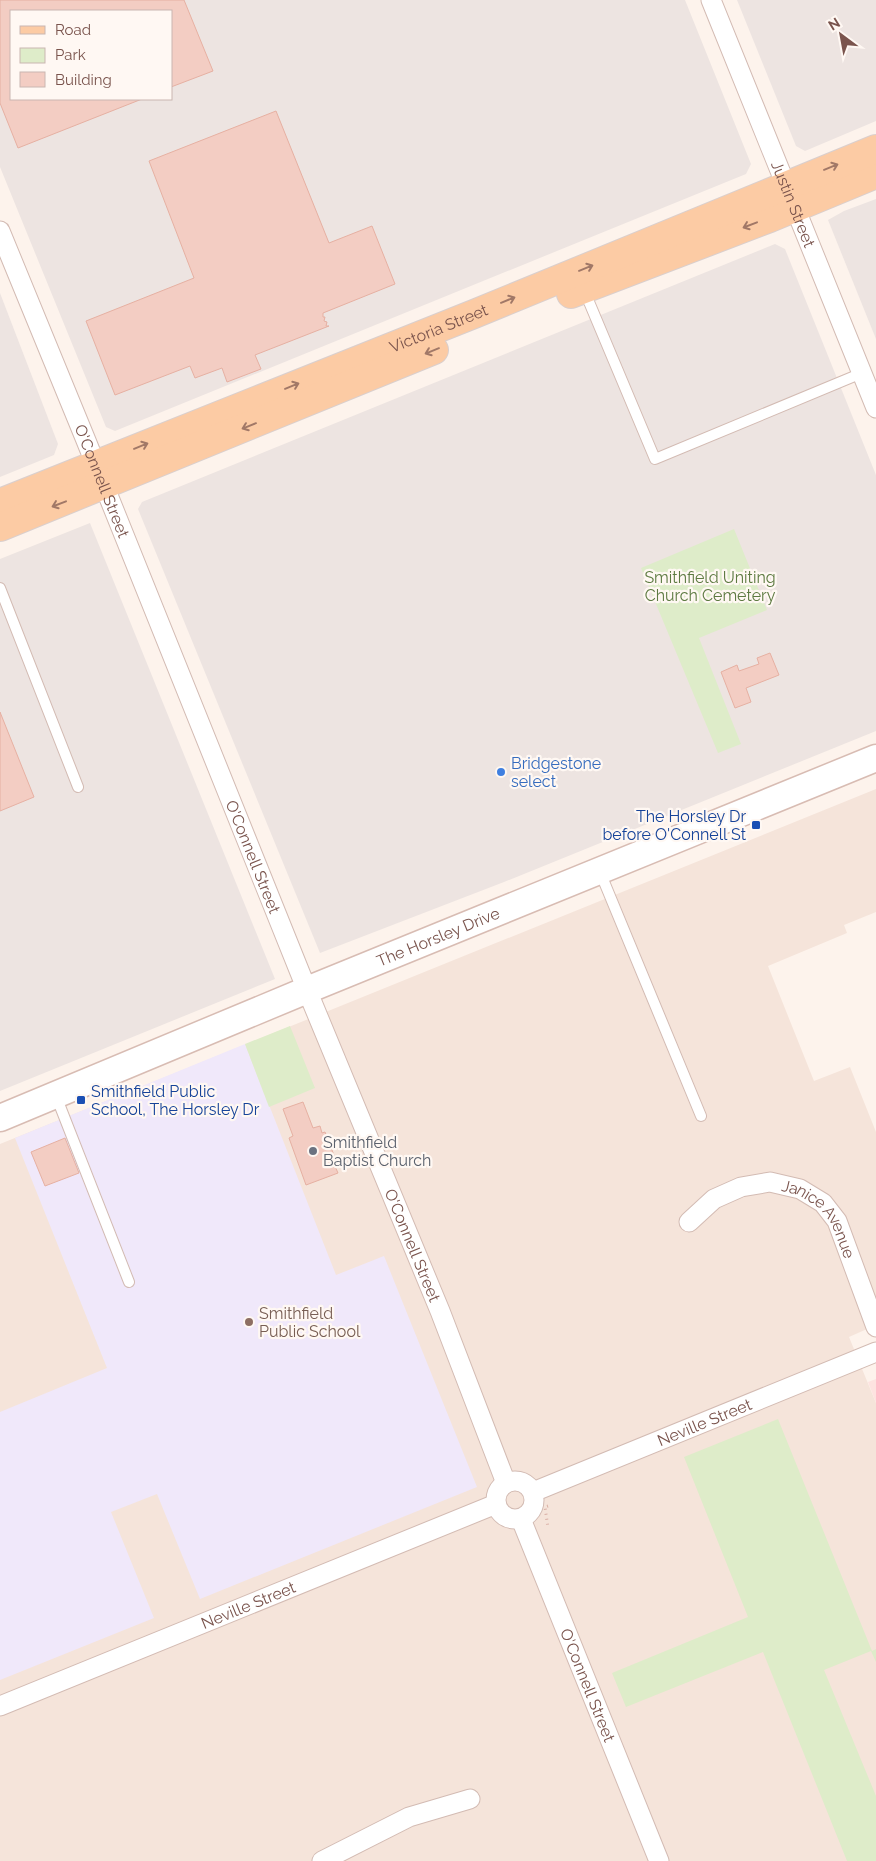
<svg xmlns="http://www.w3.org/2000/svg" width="876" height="1861" font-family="Raleway,sans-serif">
  <rect width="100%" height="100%" fill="#fdf3ec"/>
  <path fill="#f5e4da" d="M876,789v123l-32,13 3,8 -79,33 46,115 36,-14 26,65v193l-27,12 27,66v458h-876v-717z"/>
  <path fill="#fde3e0" d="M876,1379v24l-8,-21z"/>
  <g fill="#ede4e1" fill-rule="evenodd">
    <path d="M0,0h685l66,164 -5,10 -631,257 -9,-4 -106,-260zM11,11h160v88h-160z"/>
    <path d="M737,0h139v121l-71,30 -9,-5z"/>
    <path d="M876,199v140l-48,-119 16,-9z"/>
    <path d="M775,244l10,5 91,226v256l-372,151 -184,71 -182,-444 4,-7z"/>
    <path d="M0,293l58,151 -4,11 -54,22z"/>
    <path d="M90,523l185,456 -275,112v-532z"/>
  </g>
  <path fill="#f0e8fa" d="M245,1044l91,231 48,-19 93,231 -277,112 -43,-105 -46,18 43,106 -154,62v-268l107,-44 -92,-230z"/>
  <g fill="#deecc9">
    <path d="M734,529l33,81 -68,28 42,106 -23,9 -77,-185z"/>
    <path d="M290,1026l25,62 -46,19 -24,-63z"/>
    <path d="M778,1419l94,232 4,-2v13l-5,-11 -47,19 52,126v65h-29l-84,-209 -137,55 -14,-34 136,-56 -64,-160z"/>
  </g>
  <g fill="#f3cdc3" stroke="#e6b0a2">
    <path d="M0,0h184l29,71 -42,16v-76h-160v88h131l-124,49 -18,-45z"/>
    <path d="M276,111l53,132 43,-17 23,58 -72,29v4h2l-1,4 3,1 -1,4h3l-74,29 6,14 -34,13 -5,-14 -27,10 -5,-12 -75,29 -29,-74 108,-43 -45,-117z"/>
    <path d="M770,653l9,22 -33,13 5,14 -16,6 -14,-36 16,-7 2,6 20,-7 -2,-6z"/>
    <path d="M0,712l34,85 -34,14z"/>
    <path d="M303,1102l10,26 7,-2 2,7 3,-1 12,31 -3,1 4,9 -32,12 -17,-47 4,-2 -10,-27z"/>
    <path d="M65,1138l14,35 -34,13 -14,-34z"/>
  </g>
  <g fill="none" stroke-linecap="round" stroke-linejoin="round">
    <defs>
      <g id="service">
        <path d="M584,290l71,169 207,-86"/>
        <path d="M0,588l78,199"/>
        <path d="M600,872l101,244"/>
        <path d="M56,1096l73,186"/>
      </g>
      <g id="minor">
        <path id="s1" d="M711,0l165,408"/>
        <path id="s2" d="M0,231l85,207 222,552 133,321 66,172"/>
        <path id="s3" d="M689,1222l25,-23 27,-12 29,-5 30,7 23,14 14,18 39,106"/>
        <circle cx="515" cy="1500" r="19"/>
        <path id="s4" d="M533,1492l343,-140"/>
        <path id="s5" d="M521,1519l138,342"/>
        <path id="s6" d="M0,1706l496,-202"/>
        <path d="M322,1861l87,-44 61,-18"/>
      </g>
      <g id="secondary">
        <path id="s7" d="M0,1118l307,-128 569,-232"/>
      </g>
      <g id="primary">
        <path d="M571,294l199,-76 106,-44"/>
        <path id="s8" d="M0,503l474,-189 402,-165"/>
        <path d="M0,527l434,-177"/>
      </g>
    </defs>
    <use href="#service" stroke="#d3bbb3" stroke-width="12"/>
    <use href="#minor" stroke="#d3bbb3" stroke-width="21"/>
    <use href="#secondary" stroke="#d8bcb3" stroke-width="29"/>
    <use href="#primary" stroke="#dacfcd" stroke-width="30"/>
    <path stroke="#d9afa5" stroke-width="3" stroke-dasharray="1 4" stroke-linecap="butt" d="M548,1506l-3,1 3,21"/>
    <use href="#service" stroke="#fff" stroke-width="10"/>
    <use href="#minor" stroke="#fff" stroke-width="19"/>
    <use href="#secondary" stroke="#fff" stroke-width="26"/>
    <use href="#primary" stroke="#fccba4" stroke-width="28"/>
  </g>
  <defs><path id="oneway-shaft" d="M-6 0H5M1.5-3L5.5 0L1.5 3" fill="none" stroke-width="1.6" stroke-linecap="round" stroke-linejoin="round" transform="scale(1.25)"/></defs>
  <g stroke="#a17867">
    <use href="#oneway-shaft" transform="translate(831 167) rotate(-22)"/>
    <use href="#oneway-shaft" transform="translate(750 225) rotate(159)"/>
    <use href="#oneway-shaft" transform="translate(586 268) rotate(-22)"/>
    <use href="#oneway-shaft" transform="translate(508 300) rotate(-22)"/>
    <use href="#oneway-shaft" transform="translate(432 351) rotate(158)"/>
    <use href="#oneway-shaft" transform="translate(292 386) rotate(-22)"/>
    <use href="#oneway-shaft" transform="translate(249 426) rotate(158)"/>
    <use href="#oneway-shaft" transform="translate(141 446) rotate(-22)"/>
    <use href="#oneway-shaft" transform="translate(59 504) rotate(159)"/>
  </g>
  <circle fill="#3f7fe0" stroke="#fff8f3" stroke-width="2" cx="501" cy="772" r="5"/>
  <g fill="#1a4fb4" stroke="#fff8f3" stroke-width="2">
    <rect x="751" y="820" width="10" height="10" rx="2.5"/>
    <rect x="76" y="1095" width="10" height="10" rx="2.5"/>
  </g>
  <circle fill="#6b7280" stroke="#fff8f3" stroke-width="2" cx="313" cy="1151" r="5"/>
  <circle fill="#8d6e63" stroke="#fff8f3" stroke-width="2" cx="249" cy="1322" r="5"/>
  <g text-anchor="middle" stroke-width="4.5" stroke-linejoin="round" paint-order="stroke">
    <g font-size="16" fill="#7a544d" stroke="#fff8f3">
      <text dy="6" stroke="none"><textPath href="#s1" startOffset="220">Justin Street</textPath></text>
      <text dy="6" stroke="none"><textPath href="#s8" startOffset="472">Victoria Street</textPath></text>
      <text dy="6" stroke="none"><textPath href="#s2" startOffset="270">O'Connell Street</textPath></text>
      <text dy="6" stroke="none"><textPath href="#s2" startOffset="675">O'Connell Street</textPath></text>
      <text dy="6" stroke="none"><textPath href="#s7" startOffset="474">The Horsley Drive</textPath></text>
      <text dy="6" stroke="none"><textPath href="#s3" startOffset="159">Janice Avenue</textPath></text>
      <text dy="6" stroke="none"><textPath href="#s2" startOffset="1095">O'Connell Street</textPath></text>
      <text dy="6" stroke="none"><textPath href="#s4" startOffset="185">Neville Street</textPath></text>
      <text dy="6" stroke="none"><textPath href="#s6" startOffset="268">Neville Street</textPath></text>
      <text dy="6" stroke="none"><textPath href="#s5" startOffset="179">O'Connell Street</textPath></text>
    </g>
    <g font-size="16" fill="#5d7a41" stroke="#fff8f3">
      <text x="710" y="583">Smithfield Uniting<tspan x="710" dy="18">Church Cemetery</tspan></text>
    </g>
    <g font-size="16" fill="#366cbe" stroke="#fff8f3" text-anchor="start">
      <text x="511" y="769">Bridgestone<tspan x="511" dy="18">select</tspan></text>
    </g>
    <g font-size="16" fill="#164399" stroke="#fff8f3" text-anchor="end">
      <text x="746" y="822">The Horsley Dr<tspan x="746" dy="18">before O'Connell St</tspan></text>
      <text x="91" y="1097" text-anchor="start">Smithfield Public<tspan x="91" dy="18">School, The Horsley Dr</tspan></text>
    </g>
    <g font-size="16" fill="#5b616d" stroke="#fff8f3" text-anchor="start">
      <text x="323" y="1148">Smithfield<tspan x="323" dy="18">Baptist Church</tspan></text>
    </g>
    <g font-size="16" fill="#785e54" stroke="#fff8f3" text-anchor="start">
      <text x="259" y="1319">Smithfield<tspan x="259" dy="18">Public School</tspan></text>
    </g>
  </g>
  <rect x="10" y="10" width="162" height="90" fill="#fff8f3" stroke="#cab6b1"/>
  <rect x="20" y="26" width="25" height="8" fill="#fccba4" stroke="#cab6b1"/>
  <text x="55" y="35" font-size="15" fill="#7a544d">Road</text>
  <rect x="20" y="48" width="25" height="15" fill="#deecc9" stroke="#cab6b1"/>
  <text x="55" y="60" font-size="15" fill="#7a544d">Park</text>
  <rect x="20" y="72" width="25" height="15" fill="#f3cdc3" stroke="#cab6b1"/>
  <text x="55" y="85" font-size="15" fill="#7a544d">Building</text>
  <g transform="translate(841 35) rotate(328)" stroke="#fff8f3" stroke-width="4" paint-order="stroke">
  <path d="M0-4L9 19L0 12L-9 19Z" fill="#7a544d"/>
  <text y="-8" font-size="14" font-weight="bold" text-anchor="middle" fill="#7a544d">N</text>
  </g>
</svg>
